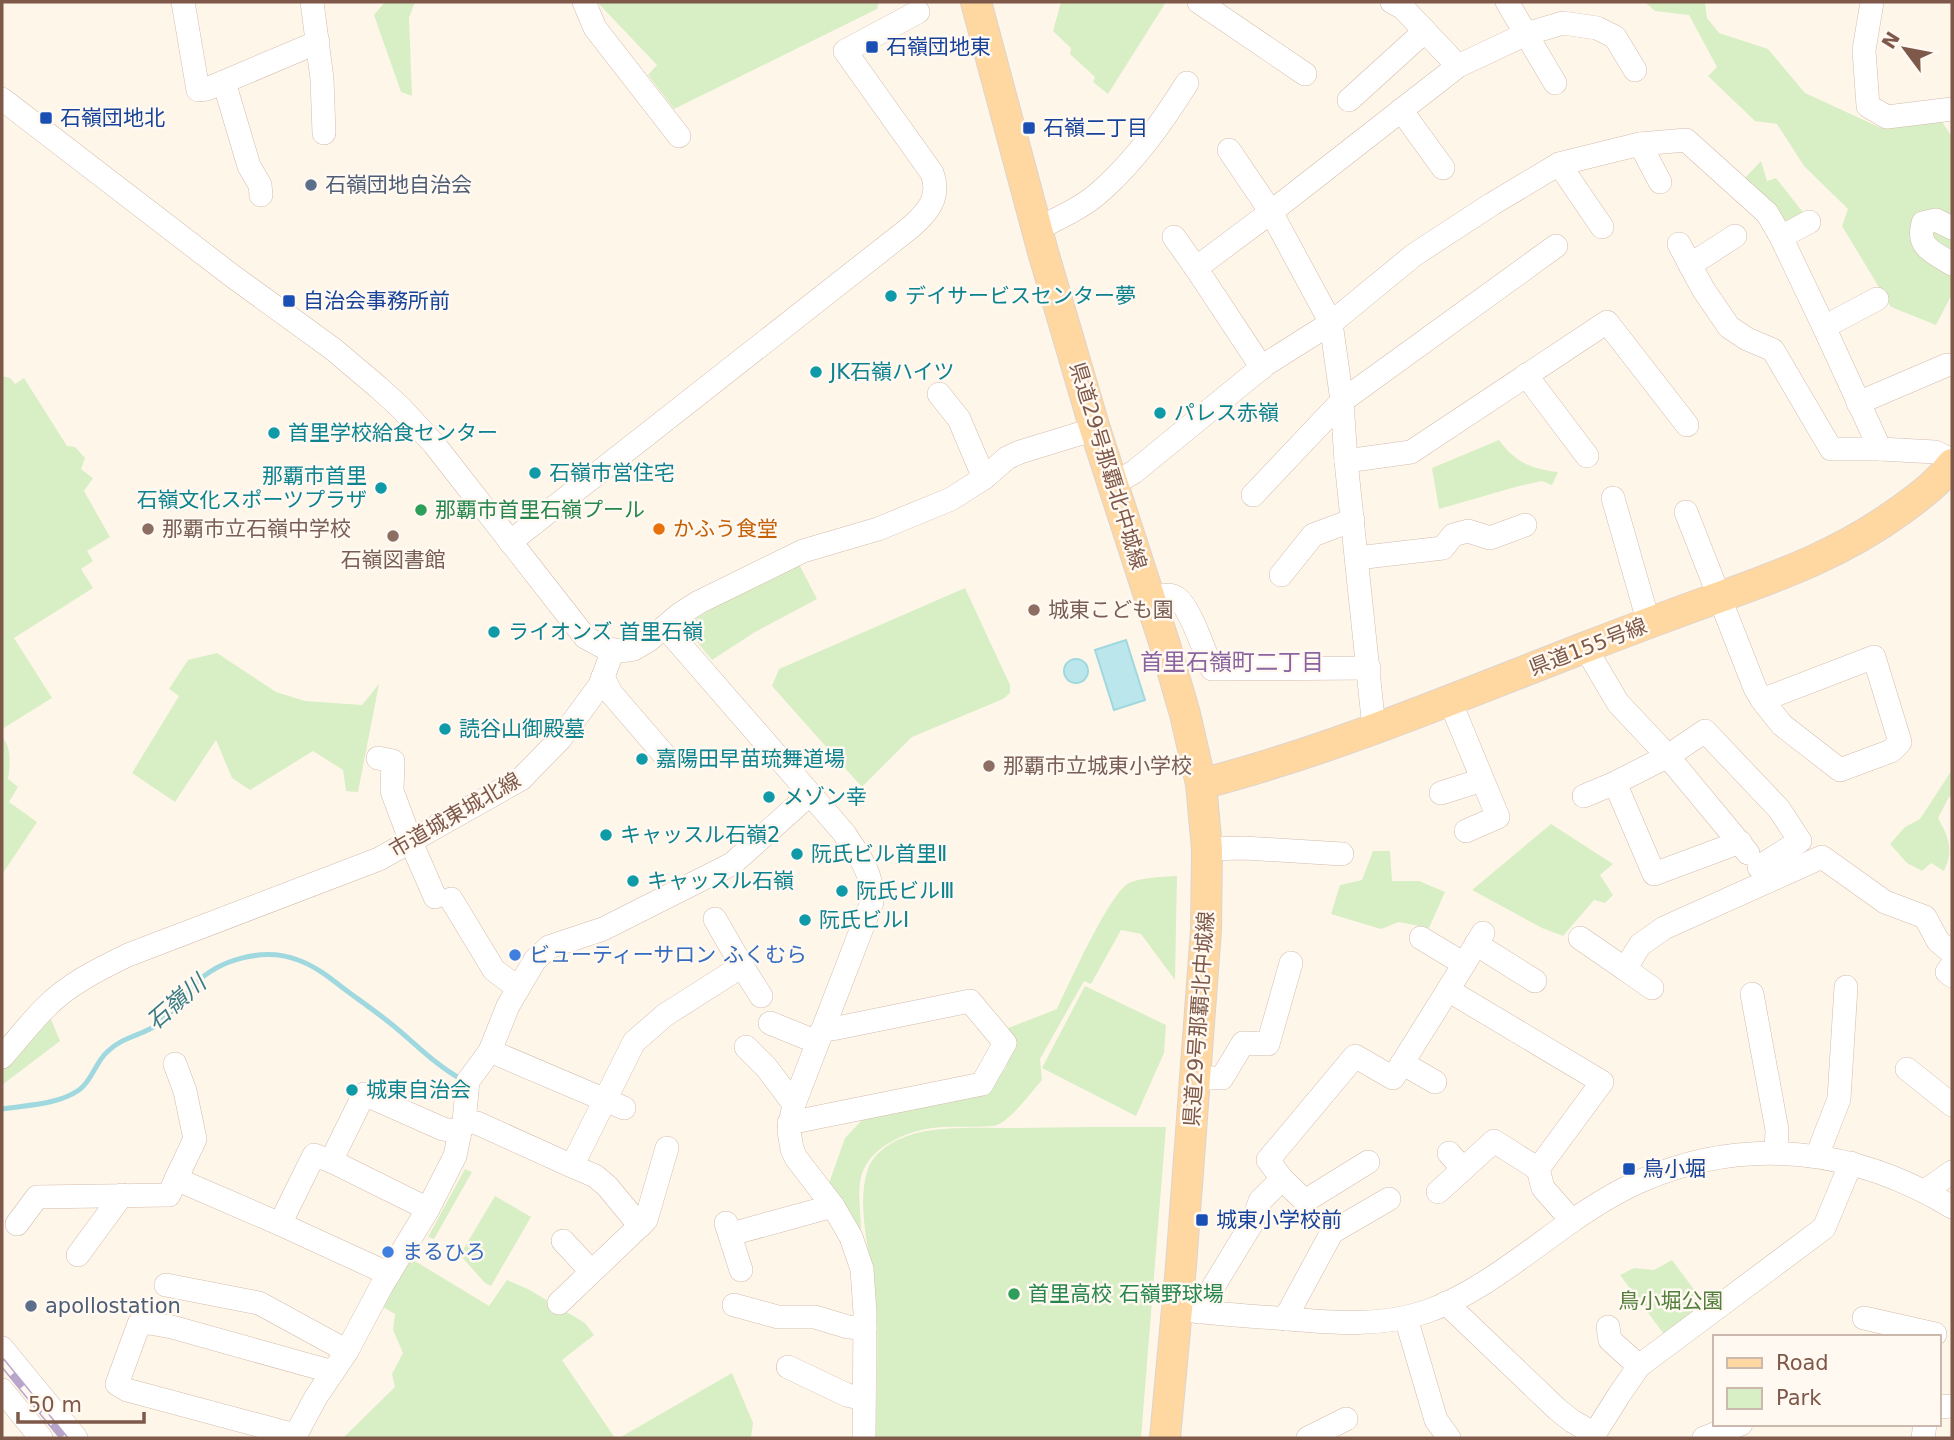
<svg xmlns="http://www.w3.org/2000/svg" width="1954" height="1440" font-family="'DejaVu Sans','Noto Sans JP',sans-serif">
  <rect width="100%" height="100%" fill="#fff6ea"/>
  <g fill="#d8efc5">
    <path d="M385,2h30l-6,16 3,78 -11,-4 -27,-77z"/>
    <path d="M599,2h280l-2,7 -203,100 -26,-34 9,-10 -58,-61z"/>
    <path d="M1061,2h105l-58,92 -15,-12 2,-5 -25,-23 1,-6 -18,-17z"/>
    <path d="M1645,2h60l2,16 12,15 49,16 37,44 76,35 60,-8 11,17v157l-16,31 -45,-18 -49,-81 6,-17 -44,-43 -27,-42 -22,-3 -47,-45 9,-9 -28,-52 -34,-4z"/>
    <path d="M1761,161l6,20 9,-3 29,37 -17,12 -43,-49z"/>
    <path d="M2,376l8,2 5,6 9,-6 43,68 8,1 10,11 -4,11 12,9 -9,13 26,46 -23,14 6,10 -12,8 12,19 -79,50 38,60 -50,31z"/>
    <path d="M1499,440c16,22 32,29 59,32l-6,13 -10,-4 -23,5 -80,23 -7,-41z"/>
    <path d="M799,564l18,35 -62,33 -43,28 -19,-23v-15l7,-6 17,-10z"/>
    <path d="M965,588l45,97v8l-7,6 -91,38 -50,50 -90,-101 7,-17z"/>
    <path d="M217,653l59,39 29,9 57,4 17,-21 -21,108 -12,-1 -3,-21 -30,-19 -63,39 -18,-12 -16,-38 -41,62 -43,-29 47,-77 -10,-7 19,-29z"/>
    <path d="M2,737c10,10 8,29 6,42l10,8 -9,15 28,20 -34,51z"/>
    <path d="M1952,770v26l-3,1 -11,21c11,20 16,32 6,53l-13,-8 -9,8 -15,-8 -17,-19 15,-17 15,-8z"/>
    <path d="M1551,824l62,40 -13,11 13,20 -8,8 -11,-3 -31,36 -21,-8 -70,-38z"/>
    <path d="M1373,851h17l2,30h27l26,11 -16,36 -30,-6 -18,7 -50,-15 9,-29 22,-5z"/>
    <path d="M1177,876l-2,104 -34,-46 -20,-4 -30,54 -7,-3 -44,78 2,21c-10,11 -31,40 -45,45 -10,3 -42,1 -54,2 -31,1 -78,19 -83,55 -2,16 1,33 1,49l-32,-48 16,-45 21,-22 125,-29 14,-18 6,-15 -5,-25 51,-20c11,-23 53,-117 72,-126 14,-6 33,-6 48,-7z"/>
    <path d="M1085,986l81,39 -2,28 -28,63 -94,-48z"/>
    <path d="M50,1017l10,24 -58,44v-14z"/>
    <path d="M1166,1127l-25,311h-265c0,-44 3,-89 0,-132 -2,-40 -22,-99 -8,-137 7,-20 30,-31 49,-36 26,-7 69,-5 96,-5 51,-1 102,-1 153,-1z"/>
    <path d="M465,1169l7,3 -38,67 -6,-2z"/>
    <path d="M495,1196l36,21 -40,69 -6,-3 -25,-28z"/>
    <path d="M410,1258l79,48 18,-26 21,9 57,34 9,12 -32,25 53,78h-272l52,-51 -3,-13 11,-21 -10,-23 2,-16 -12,-7z"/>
    <path d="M1672,1260l35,47 -41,30 -46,-62 14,-7 20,2z"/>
    <path d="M732,1373l21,50 -2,15h-132z"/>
  </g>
  <g fill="#bbe7ec" stroke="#a0d8df" stroke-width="2">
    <path d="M1126,640l19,60 -31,10 -19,-60z"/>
    <circle cx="1076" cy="671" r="12"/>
  </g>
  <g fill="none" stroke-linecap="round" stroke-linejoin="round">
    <path stroke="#a0d8df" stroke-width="5" d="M2,1109c25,-4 55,-4 77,-19 13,-9 16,-27 28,-38 16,-16 35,-16 51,-28 14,-10 24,-26 36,-39 25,-26 70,-38 104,-25 17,6 31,17 45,28 16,12 32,23 47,35 24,19 44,41 71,56"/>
    <defs>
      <g id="minor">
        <path d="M183,2l15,88 9,-1 111,-47"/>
        <path d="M312,2l10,77 2,54"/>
        <path d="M584,2l11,26 84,108"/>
        <path d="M1199,2l106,72"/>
        <path d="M1507,2l48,81"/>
        <path d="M1872,2l-8,48 4,56 19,11 65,-8"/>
        <path d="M1458,66l68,-32 37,-11 34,5 18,9 20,33"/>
        <path d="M224,82l25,84 11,19 1,10"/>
        <path d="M2,99l229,176 102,74 45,38 23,21 33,36 151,193 20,11 15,3 14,-2 15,-9 31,-26 19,-12 104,-51 75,-22 73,-30 33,-21 23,-20 13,-6 75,-23"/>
        <path d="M1349,100l76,-69"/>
        <path d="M1401,110l42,58"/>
        <path d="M1640,144l20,38"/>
        <path d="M1229,150l42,62 -75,56 66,100"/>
        <path d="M1559,164l43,63"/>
        <path d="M1952,228l-16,-8 -13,3c-7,25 11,29 29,41"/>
        <path d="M1037,229c22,-11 47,-22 65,-39 34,-30 61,-69 85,-107"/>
        <path d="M1174,237l22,31"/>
        <path d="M1781,237l28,-15"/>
        <path d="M1679,244l24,45 26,38 18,12 26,11 58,99h49"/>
        <path d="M1690,265l45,-29"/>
        <path d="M1824,327l53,-28"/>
        <path d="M1526,375l61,81"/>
        <path d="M939,394l20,25 25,59"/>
        <path d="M1858,403l89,-38"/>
        <path d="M1346,461l65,-9 196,-130 80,103"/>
        <path d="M1113,484l21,-12 132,-108 65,-41 83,-68 78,-51 67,-40 81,-20 46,-4 81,73 14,24 43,90 56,122 55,3 17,8"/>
        <path d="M1253,495l89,-94 214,-155"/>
        <path d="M1613,498l36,126"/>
        <path d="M1686,512l69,176 7,12 112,-43 26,85 -9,9 -51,19 -58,-45 -20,-25"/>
        <path d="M510,542l401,-315c17,-15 30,-30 21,-54l-87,-122 73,-39"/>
        <path d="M1357,558l86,-10 10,-13 15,-4 22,7 35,-13"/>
        <path d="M1281,575l32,-40 40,-15"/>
        <path d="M1150,599c9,-2 19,-7 27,-1 13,9 28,55 35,71l157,-1"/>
        <path d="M665,627l179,206c15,22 30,42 28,69l-78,202 -5,27 3,18 4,9 37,48 18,31 11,32 3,44 -1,125"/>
        <path d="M1585,647l33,56 47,50 83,100"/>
        <path d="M603,677l8,16 56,65"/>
        <path d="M1450,701l48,116 -32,14"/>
        <path d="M1374,728l-28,-267 -4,-60 -11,-78 -60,-111 187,-146 -55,-58 -11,-6"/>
        <path d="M378,758l15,3 -1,30 19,51 24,55"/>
        <path d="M1441,793l41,-13"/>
        <path d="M1584,796l31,-13"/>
        <path d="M1740,842l-86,32 -39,-91 53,-27 37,-25 74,78 21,32 -41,26"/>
        <path d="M1207,849l37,-1 98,6"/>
        <path d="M451,899l43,71 24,18"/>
        <path d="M1421,938l43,26"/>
        <path d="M1580,938l45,31 15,-24 24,-17 158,-71 63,45 40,15 13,24 14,12"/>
        <path d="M1476,944l59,37"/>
        <path d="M1952,965l-5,7 5,4"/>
        <path d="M742,966l19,30"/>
        <path d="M1625,969l27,19"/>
        <path d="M1448,990l35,-57"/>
        <path d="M1752,994l25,136 -1,23"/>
        <path d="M770,1023l47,19"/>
        <path d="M746,1047l20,20 28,37"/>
        <path d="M490,1051l134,57"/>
        <path d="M2,1057c14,-16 28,-34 43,-49 22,-23 54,-39 83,-53l251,-96 142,-80 40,-41 39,-53 13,-35"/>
        <path d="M1402,1063l33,19"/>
        <path d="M175,1064l10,27 10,48 -19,40 104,45 109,50"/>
        <path d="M1907,1069l45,36"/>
        <path d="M1194,1078h28l21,-35 25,1 23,-81"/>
        <path d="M464,1121l13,2 95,43 62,-124 31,-27 77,-49 -27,-47"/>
        <path d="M789,1123l193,-39 23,-41 -35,-42 -133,27 -15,2"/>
        <path d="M1449,1153l14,16"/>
        <path d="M1817,1156l22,-57 7,-112"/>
        <path d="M331,1161l33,-67 79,35 17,3"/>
        <path d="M572,1166l23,10 12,10 33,40"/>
        <path d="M1282,1179l23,22 63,-39"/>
        <path d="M1925,1191l27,-19"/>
        <path d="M1438,1192l56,-51 44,28"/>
        <path d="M726,1223l15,47"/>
        <path d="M17,1224l20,-27 132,-2 7,-16"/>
        <path d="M280,1224l34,-69 17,6 97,48"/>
        <path d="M731,1234l102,-28"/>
        <path d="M563,1241l28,30"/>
        <path d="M78,1255l44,-60"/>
        <path d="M166,1285l93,18 88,48"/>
        <path d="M559,1303l87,-83 21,-72"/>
        <path d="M1446,1303l111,106 15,12 23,13"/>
        <path d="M734,1305l44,12h37l33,10 17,1"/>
        <path d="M1177,1309c33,4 67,7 100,9 49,4 101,10 148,-6 51,-17 100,-58 144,-89 23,-16 48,-32 74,-43 105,-45 213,-31 309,27"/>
        <path d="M1198,1312l54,-89 8,-22 22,-22 -14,-19 87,-104 38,22 55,-88 154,92 -64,87 5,19 29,33"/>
        <path d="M1406,1318l30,102 13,18"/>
        <path d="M1864,1318l71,16"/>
        <path d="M1285,1319l47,-87 57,-33"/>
        <path d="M1608,1327l2,13 29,26"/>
        <path d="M2,1348l74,90"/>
        <path d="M788,1367l59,28 17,4"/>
        <path d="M2,1390l39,48"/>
        <path d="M1938,1407l14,-1"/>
        <path d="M295,1435l-168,-45 -10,-6 22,-60 11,-1 22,4 161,45"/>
        <path d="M294,1438l22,-41 31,-46 35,-66 46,-76 27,-53 5,-24 4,-11 4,-40 22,-30 18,-45 27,-46 14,-13 54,-18 129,-65 78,-70"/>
        <path d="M1308,1438l38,-19"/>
        <path d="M1592,1438l27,-43 20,-29 185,-138 27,-65"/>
        <path d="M1704,1438l37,-14"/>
        <path d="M1923,1438l2,-14"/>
      </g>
      <g id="major">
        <path d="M976,2l67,250 52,177 70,216 20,69 16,70 6,65 -1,81 -25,336 -16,172"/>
        <path d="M1201,784c132,-34 258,-88 385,-137 44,-17 89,-34 134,-50 67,-24 123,-45 181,-87 19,-14 37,-27 51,-46"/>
      </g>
    </defs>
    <use href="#minor" stroke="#d3bcad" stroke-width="24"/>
    <use href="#major" stroke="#ddd4d0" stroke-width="32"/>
    <use href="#minor" stroke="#fff" stroke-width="23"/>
    <use href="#major" stroke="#ffd7a0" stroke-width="30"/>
    <defs>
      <path id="rail" d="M2,1362l62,76"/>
    </defs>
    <use href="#rail" stroke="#b8a5cc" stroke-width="8"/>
    <use href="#rail" stroke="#fff9f2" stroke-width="5" stroke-dasharray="16" stroke-linecap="butt"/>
  </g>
  <g fill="#1a4fb4" stroke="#fff9f2" stroke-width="2.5">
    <rect x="865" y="40" width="14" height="14" rx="3.5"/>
    <rect x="39" y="111" width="14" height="14" rx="3.5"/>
    <rect x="1022" y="121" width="14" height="14" rx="3.5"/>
    <rect x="282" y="294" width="14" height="14" rx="3.5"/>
    <rect x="1622" y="1162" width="14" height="14" rx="3.5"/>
    <rect x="1195" y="1213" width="14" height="14" rx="3.5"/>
  </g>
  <g fill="#5c6f8a" stroke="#fff9f2" stroke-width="2.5">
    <circle cx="311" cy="185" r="7"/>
    <circle cx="31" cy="1306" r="7"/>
  </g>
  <g fill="#0f9aa8" stroke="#fff9f2" stroke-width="2.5">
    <circle cx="891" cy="296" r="7"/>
    <circle cx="816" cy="372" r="7"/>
    <circle cx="1160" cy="413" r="7"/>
    <circle cx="274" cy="433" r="7"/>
    <circle cx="535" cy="473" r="7"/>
    <circle cx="381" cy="488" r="7"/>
    <circle cx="494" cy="632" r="7"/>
    <circle cx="445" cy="729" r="7"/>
    <circle cx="642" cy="759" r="7"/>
    <circle cx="769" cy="797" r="7"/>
    <circle cx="606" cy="835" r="7"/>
    <circle cx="797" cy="854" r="7"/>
    <circle cx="633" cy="881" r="7"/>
    <circle cx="842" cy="891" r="7"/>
    <circle cx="805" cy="920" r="7"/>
    <circle cx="352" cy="1090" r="7"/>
  </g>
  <g fill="#2e9e5b" stroke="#fff9f2" stroke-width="2.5">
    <circle cx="421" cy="510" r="7"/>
    <circle cx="1014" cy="1294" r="7"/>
  </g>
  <g fill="#8d6e63" stroke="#fff9f2" stroke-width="2.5">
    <circle cx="148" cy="529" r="7"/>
    <circle cx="393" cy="536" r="7"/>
    <circle cx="1034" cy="610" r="7"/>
    <circle cx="989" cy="766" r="7"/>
  </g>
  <circle fill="#e8710a" stroke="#fff9f2" stroke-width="2.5" cx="659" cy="529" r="7"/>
  <g fill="#3f7fe0" stroke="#fff9f2" stroke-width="2.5">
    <circle cx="515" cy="955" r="7"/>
    <circle cx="388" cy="1252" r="7"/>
  </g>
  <g text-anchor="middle" stroke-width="5" stroke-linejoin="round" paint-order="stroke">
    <g font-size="21" fill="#164399" stroke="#fff9f2" text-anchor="start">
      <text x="886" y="54">石嶺団地東</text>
      <text x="60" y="125">石嶺団地北</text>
      <text x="1043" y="135">石嶺二丁目</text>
      <text x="303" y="308">自治会事務所前</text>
      <text x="1643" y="1176">鳥小堀</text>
      <text x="1216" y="1227">城東小学校前</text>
    </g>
    <g font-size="21" fill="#4e5e75" stroke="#fff9f2" text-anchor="start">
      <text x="325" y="192">石嶺団地自治会</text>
      <text x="45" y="1313">apollostation</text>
    </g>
    <g font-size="21" fill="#0d838f" stroke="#fff9f2" text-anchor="start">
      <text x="905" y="303">デイサービスセンター夢</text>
      <text x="830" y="379">JK石嶺ハイツ</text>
      <text x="1174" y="420">パレス赤嶺</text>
      <text x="288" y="440">首里学校給食センター</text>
      <text x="549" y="480">石嶺市営住宅</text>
      <text x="367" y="483" text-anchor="end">那覇市首里<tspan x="367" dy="24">石嶺文化スポーツプラザ</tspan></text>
      <text x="508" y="639">ライオンズ 首里石嶺</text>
      <text x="459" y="736">読谷山御殿墓</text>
      <text x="656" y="766">嘉陽田早苗琉舞道場</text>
      <text x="783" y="804">メゾン幸</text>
      <text x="620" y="842">キャッスル石嶺2</text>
      <text x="811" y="861">阮氏ビル首里Ⅱ</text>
      <text x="647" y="888">キャッスル石嶺</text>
      <text x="856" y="898">阮氏ビルⅢ</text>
      <text x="819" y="927">阮氏ビルⅠ</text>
      <text x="366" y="1097">城東自治会</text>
    </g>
    <g font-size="21" fill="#7e5949" stroke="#fff9f2">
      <text transform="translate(1108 466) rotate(73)" y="7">県道29号那覇北中城線</text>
      <text transform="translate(1588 647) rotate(-21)" y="7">県道155号線</text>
      <text transform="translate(455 815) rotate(-30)" y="7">市道城東城北線</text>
      <text transform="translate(1199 1019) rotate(-86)" y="7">県道29号那覇北中城線</text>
    </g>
    <g font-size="21" fill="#27864d" stroke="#fff9f2" text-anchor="start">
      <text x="435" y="517">那覇市首里石嶺プール</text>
      <text x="1028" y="1301">首里高校 石嶺野球場</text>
    </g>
    <g font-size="21" fill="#785e54" stroke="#fff9f2" text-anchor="start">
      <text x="162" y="536">那覇市立石嶺中学校</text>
      <text x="393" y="567" text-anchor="middle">石嶺図書館</text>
      <text x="1048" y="617">城東こども園</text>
      <text x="1003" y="773">那覇市立城東小学校</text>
    </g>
    <g font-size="21" fill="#c56008" stroke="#fff9f2" text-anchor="start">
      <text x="673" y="536">かふう食堂</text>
    </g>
    <g font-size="21" fill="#366cbe" stroke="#fff9f2" text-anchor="start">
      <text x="529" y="962">ビューティーサロン ふくむら</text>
      <text x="402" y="1259">まるひろ</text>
    </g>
    <g font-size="21" fill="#527f3c" stroke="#fff9f2">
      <text x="1671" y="1308">鳥小堀公園</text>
    </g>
    <g font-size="23" fill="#8a65a0" stroke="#fff9f2">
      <text x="1232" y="670">首里石嶺町二丁目</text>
    </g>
    <g font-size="23" font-style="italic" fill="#3a7c84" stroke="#fff9f2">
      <text transform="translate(176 1002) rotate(-41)" y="8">石嶺川</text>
    </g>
  </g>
  <rect width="1954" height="1440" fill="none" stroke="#7e5949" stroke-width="7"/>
  <rect x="1713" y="1335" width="228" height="91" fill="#fff9f2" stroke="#cbb9ae" stroke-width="2"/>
  <rect x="1727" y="1358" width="35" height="10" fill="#ffd7a0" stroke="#cbb9ae" stroke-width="2"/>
  <text x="1776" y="1370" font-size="21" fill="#7e5949">Road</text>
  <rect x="1727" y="1388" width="35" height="21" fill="#d8efc5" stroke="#cbb9ae" stroke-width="2"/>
  <text x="1776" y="1405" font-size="21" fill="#7e5949">Park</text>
  <g transform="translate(1905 49) rotate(302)" stroke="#fff9f2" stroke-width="5" paint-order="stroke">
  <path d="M0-5L12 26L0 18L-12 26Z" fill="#7e5949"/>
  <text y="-10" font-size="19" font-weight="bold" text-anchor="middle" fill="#7e5949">N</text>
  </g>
  <path d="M18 1412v10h126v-10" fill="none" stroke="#7e5949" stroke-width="3.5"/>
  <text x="28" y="1412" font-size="21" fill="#7e5949" stroke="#fff9f2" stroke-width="5" paint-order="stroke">50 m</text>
</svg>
